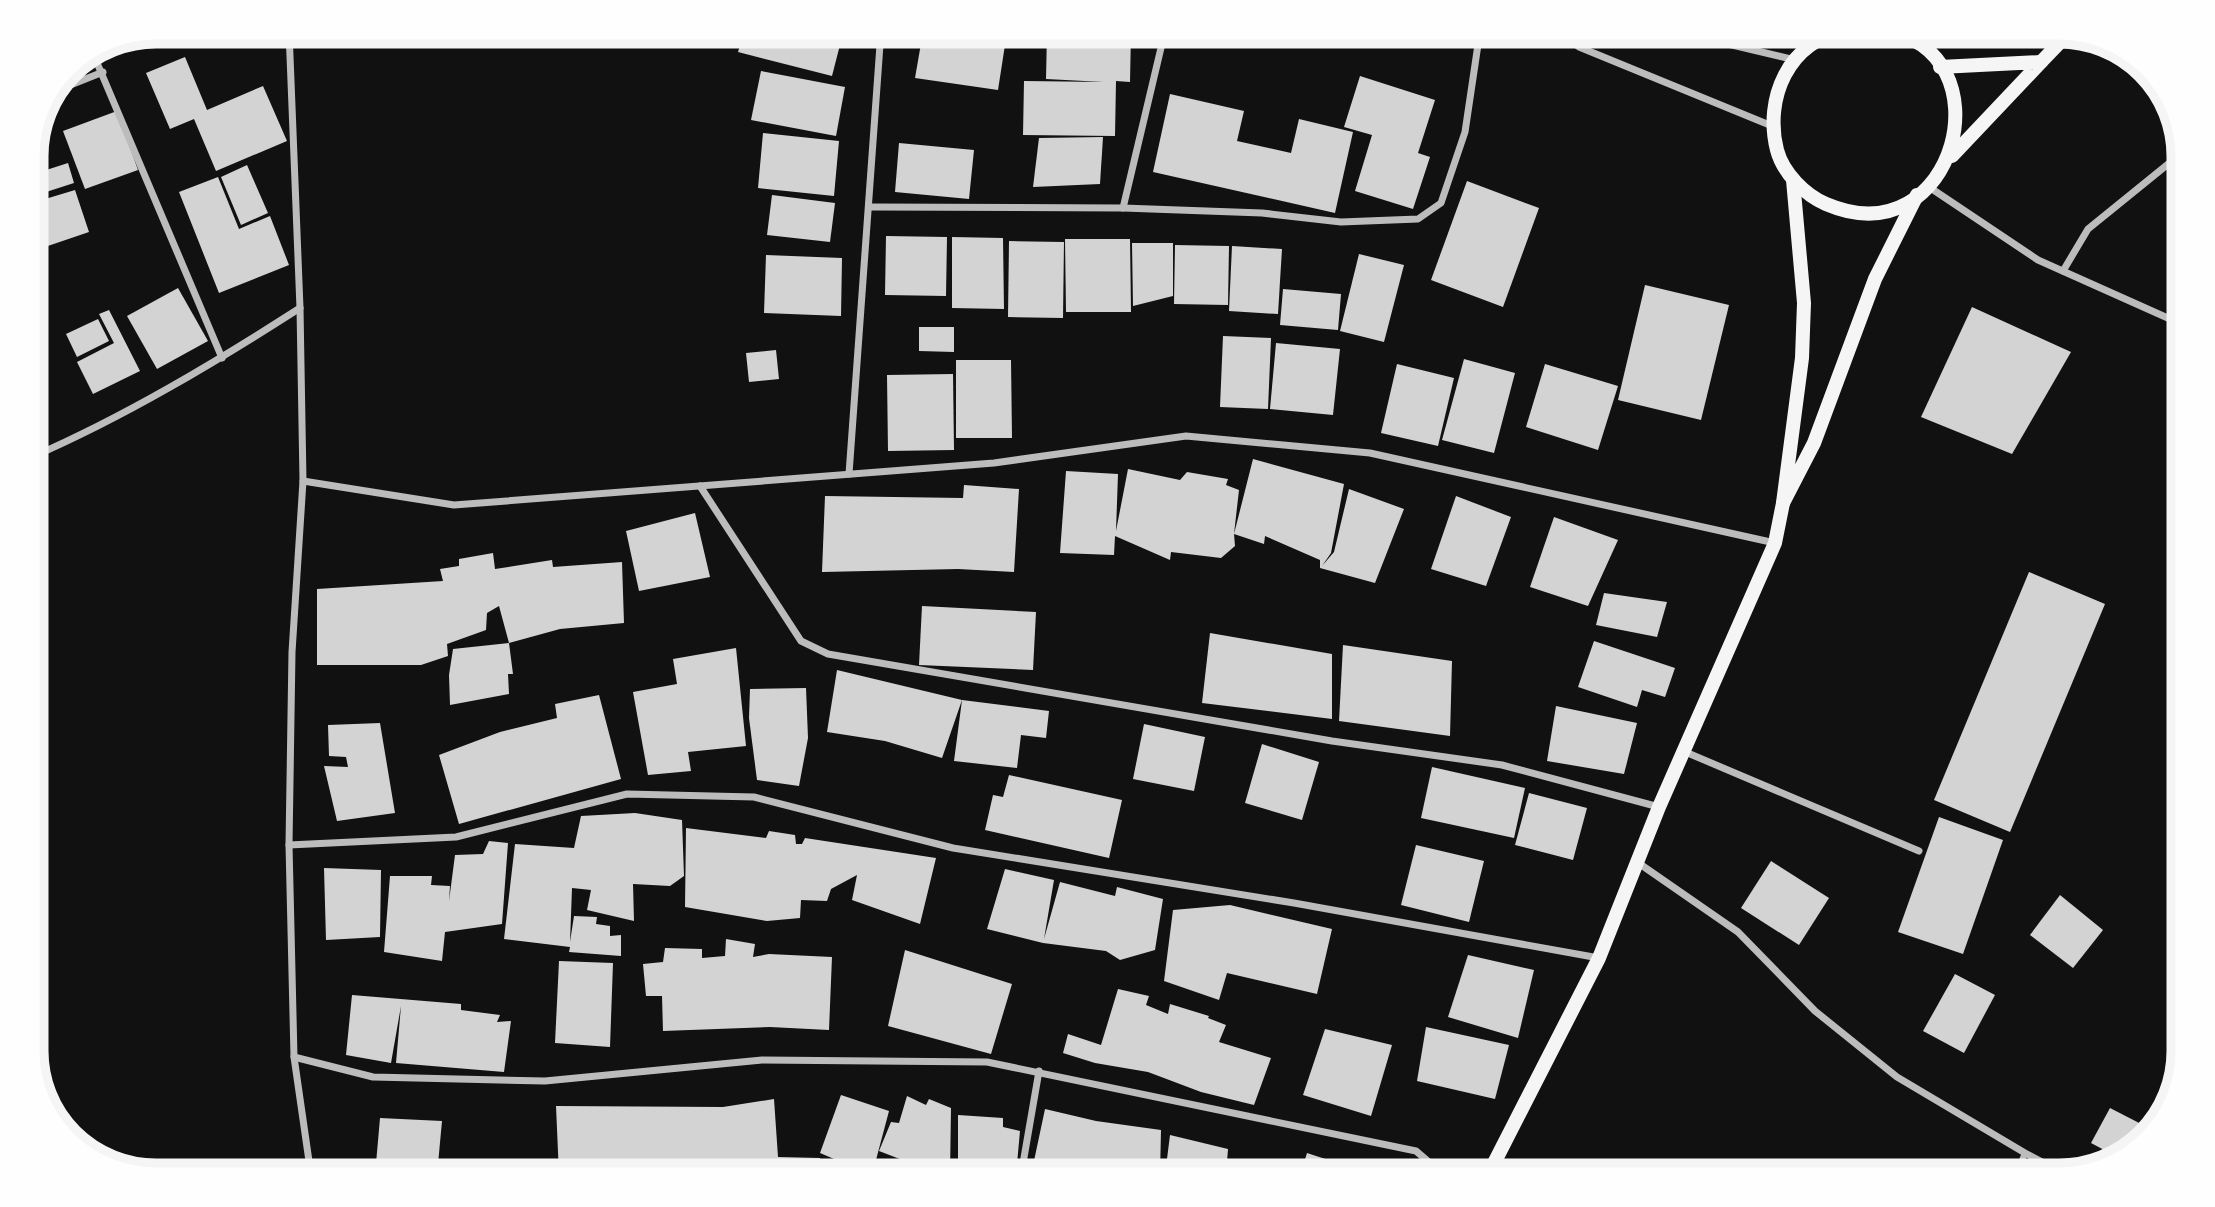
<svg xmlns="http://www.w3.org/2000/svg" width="2215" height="1207" font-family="'Archivo Narrow',sans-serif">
  <rect width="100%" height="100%" fill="#111"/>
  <g fill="#d3d3d3">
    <path d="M151,32l-35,17 -4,-9z"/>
    <path d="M744,32h76l22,5 -10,39 -94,-24z"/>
    <path d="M923,32h84l-9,58 -83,-12z"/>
    <path d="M1047,32h84l-1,50 -14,-1 -1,55 -92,-1 1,-54 80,1 -58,-3z"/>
    <path d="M185,57l22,53 56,-24 24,55 -71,30 -22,-52 -24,10 -24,-56z"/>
    <path d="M761,71l84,16 -9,49 -85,-16z"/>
    <path d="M1360,76l75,24 -17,53 12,4 -17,52 -58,-18 17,-56 -28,-8z"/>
    <path d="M1170,94l74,17 -7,30 54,12 8,-34 54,13 -18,81 -182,-41z"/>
    <path d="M117,111l21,59 -53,19 -22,-58z"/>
    <path d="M763,133l76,8 -5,55 -76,-8z"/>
    <path d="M1103,137l-3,47 -67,3 6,-49z"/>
    <path d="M899,143l75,7 -5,49 -74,-7z"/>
    <path d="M68,163l6,20 -31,10 -6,-20z"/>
    <path d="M247,165l21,48 -27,12 -20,-48z"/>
    <path d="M32,171l10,29 33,-10 14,42 -50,17 -7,-22z"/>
    <path d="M218,177l21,52 31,-13 19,49 -70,28 -40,-101z"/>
    <path d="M1467,181l72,27 -36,99 -72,-27z"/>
    <path d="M772,195l63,8 -5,39 -63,-7z"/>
    <path d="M886,236l61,1 -1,59 -61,-1z"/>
    <path d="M952,237l51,1 1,71 -52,-1z"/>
    <path d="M1065,239h65l1,73h-65z"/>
    <path d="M1009,241l55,1 -1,76 -55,-1z"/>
    <path d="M1132,243h41v53l-40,10z"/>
    <path d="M1175,245l54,1 -1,59 -54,-1z"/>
    <path d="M1232,246l50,3 -4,65 -49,-3z"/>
    <path d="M1359,254l45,11 -20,77 -44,-11z"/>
    <path d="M766,255l76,3 -1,58 -77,-3z"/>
    <path d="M1645,285l84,20 -28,115 -83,-20z"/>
    <path d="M178,288l30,53 -51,28 -30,-53z"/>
    <path d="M1283,289l58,5 -3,36 -58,-5z"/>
    <path d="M1972,307l99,45 -59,102 -91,-37z"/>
    <path d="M109,310l31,61 -47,23 -16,-32 37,-19 -15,-29z"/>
    <path d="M98,319l11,22 -32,16 -11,-23z"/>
    <path d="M919,327h35v25l-35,-1z"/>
    <path d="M1223,336l48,2 -3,71 -48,-2z"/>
    <path d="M1276,343l64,6 -7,66 -63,-6z"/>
    <path d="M776,350l3,29 -30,3 -3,-29z"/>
    <path d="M1464,359l51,14 -21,80 -52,-13z"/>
    <path d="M956,360h55l1,78h-56z"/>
    <path d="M1397,364l57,14 -16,68 -57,-13z"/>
    <path d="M1545,364l73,22 -20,64 -72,-23z"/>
    <path d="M953,374l1,76 -66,1 -1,-76z"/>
    <path d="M34,415l5,20 -7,2v-21z"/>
    <path d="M1253,459l91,25 -13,69 -9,13 12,-14 15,-63 55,20 -29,74 -55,-15v-8l-55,-24 -1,8 -30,-10 1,12 -14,12 -50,-6 -1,8 -55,-24 -1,19 -54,-2 6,-82 52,3 -2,57 12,-62 52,11 7,-8 41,7 -2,6 13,5 -5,44z"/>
    <path d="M964,485l55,4 -5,83 -56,-3 -136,3 3,-76 138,2z"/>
    <path d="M1456,496l55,21 -25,69 -55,-17z"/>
    <path d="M695,513l15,64 -71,14 -13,-60z"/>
    <path d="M1554,517l64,23 -30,66 -58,-19z"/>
    <path d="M493,553l2,16 57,-9 1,7 69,-5 2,61 -64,6 -51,14 4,31h-5l1,20 -59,11 -1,-30 4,-26 56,-6 -10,-37 -12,7 -1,17 -39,14 1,12 -27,9h-104v-76l126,-8 -3,-12 19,-3v-7z"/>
    <path d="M2029,572l76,32 -95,228 -76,-32z"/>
    <path d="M1604,593l63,9 -10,35 -61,-12z"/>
    <path d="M922,606l114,6 -3,58 -114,-5z"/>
    <path d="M1210,633l122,21v65l-130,-16z"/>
    <path d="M1594,641l81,27 -10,29 -23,-7 -5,17 -59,-20z"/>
    <path d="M1343,645l109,16 -2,75 -111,-15z"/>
    <path d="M736,648l10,98 -58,6 3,19 -43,4 -15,-83 44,-8 -4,-25z"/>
    <path d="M837,670l125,30 -20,58 -57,-17 -58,-9z"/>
    <path d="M806,688l2,50 -9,48 -42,-6 -8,-62 1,-29z"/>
    <path d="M599,695l22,84 -162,45 -20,-69 61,-23 57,-14 -2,-14z"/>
    <path d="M962,700l87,11 -3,27 -25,-3 -4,33 -63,-7z"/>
    <path d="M1556,706l81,17 -13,51 -77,-13z"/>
    <path d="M380,723l15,90 -58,8 -13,-55 24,1 -2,-10 -17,-1 -1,-31z"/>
    <path d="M1144,724l61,13 -11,54 -61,-12z"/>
    <path d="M1262,744l57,18 -17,58 -57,-17z"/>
    <path d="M1432,767l93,21 -11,50 -93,-20z"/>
    <path d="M1009,775l113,25 -13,58 -124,-28 8,-35 10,2z"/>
    <path d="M1529,793l58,15 -14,52 -58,-15z"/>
    <path d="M635,813l47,7 2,56 -14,10 -37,-2 1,37 -47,-11 4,-20 -19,-2 -2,54 4,-26 23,1 -1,7 14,2v10l11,-1v21l-52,-4 1,-5 -66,-8 11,-95 59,4 7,-32z"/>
    <path d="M1939,817l64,23 -40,114 -65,-22z"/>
    <path d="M686,828l80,10 3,-7 26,4 1,9h6l3,-6 131,20 -16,66 -68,-24 5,-25 -26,14 -4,12 -26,-1 -1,18 -33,3 -82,-14z"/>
    <path d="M489,841l19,2 -6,81 -57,8 -3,29 -58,-9 6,-76h42l-1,9 19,1 -1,15 6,-46 28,-1z"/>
    <path d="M1416,845l68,16 -15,61 -68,-17z"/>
    <path d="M1771,861l58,37 -30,47 -58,-37z"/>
    <path d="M324,868l57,2 -1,67 -54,3z"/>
    <path d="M1005,869l49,11 -10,59 16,-57 55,14 2,-9 46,12 -8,51 -35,10 -14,-9 -63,-8 -56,-14z"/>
    <path d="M2060,895l43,35 -30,38 -43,-33z"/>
    <path d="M1230,905l102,24 -15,65 -90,-21 -8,27 -55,-19 9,-71z"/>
    <path d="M726,939l29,5 -2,13 16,-3 63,3 -3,73 -59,-3 -107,4 -1,-35h-16l-3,-32 20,-2 2,-14 37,1v9l23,-2z"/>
    <path d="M905,950l107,34 -21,70 -103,-28z"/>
    <path d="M1468,955l66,15 -16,68 -70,-21z"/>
    <path d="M559,961l54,2 -3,84 -55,-4z"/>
    <path d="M1955,974l40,21 -31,58 -41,-22z"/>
    <path d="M1118,989l31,7 -3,9 22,9 2,-10 39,12 -1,2 18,7 -7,17 52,16 -17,47 -53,-13 -53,-20 -53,-9 -32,-10 5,-19 33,11z"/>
    <path d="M352,995l109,9v6l39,5 -3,7 14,-1 -7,51 -108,-9 5,-57 -10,57 -45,-8z"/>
    <path d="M1426,1027l83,18 -14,54 -78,-18z"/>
    <path d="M1325,1029l67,16 -21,71 -68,-21z"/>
    <path d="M841,1095l48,16 -17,64 -52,-22z"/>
    <path d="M907,1096l19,9 3,-6 22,9 -1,67h-30l-6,-2 4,-7 -39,-15 12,-29 8,1z"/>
    <path d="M774,1099l4,58 42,1 2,17h-43v-6l-52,3 -1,3h-167l-3,-69 167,1z"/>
    <path d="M2110,1108l37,19 -8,15 -18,17 -30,-16z"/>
    <path d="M1045,1109l51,12 65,9 -1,45h-129z"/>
    <path d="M958,1115l45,3v9l17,4 -4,44h-62l4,-13z"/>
    <path d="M380,1118l62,3 -5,54h-62z"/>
    <path d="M1170,1135l58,14 -2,26h-61z"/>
    <path d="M1307,1153l49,16 -3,6h-53z"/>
  </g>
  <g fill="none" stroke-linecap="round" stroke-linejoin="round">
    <path stroke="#bcbcbc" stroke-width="6" d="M2016,1175l9,-22"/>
    <g stroke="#bcbcbc" stroke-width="7">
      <path d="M289,31l11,277 3,173 -11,171 -3,193 5,212 79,20 172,4 217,-21 225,2 429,89 28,24"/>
      <path d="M1556,31l23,16 193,79"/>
      <path d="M1673,31l122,29"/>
      <path d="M92,51l130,307"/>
      <path d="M58,90l45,-18"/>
      <path d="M1929,187l109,73 132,59 13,3"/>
      <path d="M871,207l252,1 139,5 79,9 77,-3 23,-16 24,-71 15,-101"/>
      <path d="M1123,208l42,-177"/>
      <path d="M2063,271l25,-42 95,-77"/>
      <path d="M32,457c94,-41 182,-94 268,-149"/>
      <path d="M849,474l32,-443"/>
      <path d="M303,481l151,24 540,-42 192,-27 184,17 405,90"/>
      <path d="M700,486l101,155 27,13 504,87 170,24 157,42"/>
      <path d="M1683,751l236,100"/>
      <path d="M289,845l167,-8 171,-43 127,3 199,51 341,55 305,55"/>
      <path d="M1637,862l101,70 77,79 82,66 128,76 40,21"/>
      <path d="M294,1057l17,118"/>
      <path d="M1021,1175l18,-104"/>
    </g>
    <g stroke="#f5f5f5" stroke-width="14">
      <path d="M1845,31c-57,10 -81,68 -68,119 6,23 28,45 49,54 131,56 183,-155 58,-173"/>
      <path d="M2041,62l27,-28"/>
      <path d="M1940,67l101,-5 -89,94"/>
      <path d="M1793,180l11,123 -2,55 -19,145 31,-60 61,-164 42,-84"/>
      <path d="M1488,1175l111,-217 60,-151 116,-264 8,-40"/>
    </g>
  </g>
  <path d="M0 0H2215V1207H0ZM156 44H2059A112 112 0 0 1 2171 156V1051A112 112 0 0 1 2059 1163H156A112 112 0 0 1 44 1051V156A112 112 0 0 1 156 44Z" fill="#fefefe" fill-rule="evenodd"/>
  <path fill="none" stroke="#f5f5f5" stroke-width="9" d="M156 44H2059A112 112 0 0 1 2171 156V1051A112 112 0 0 1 2059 1163H156A112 112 0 0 1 44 1051V156A112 112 0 0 1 156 44Z"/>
</svg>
